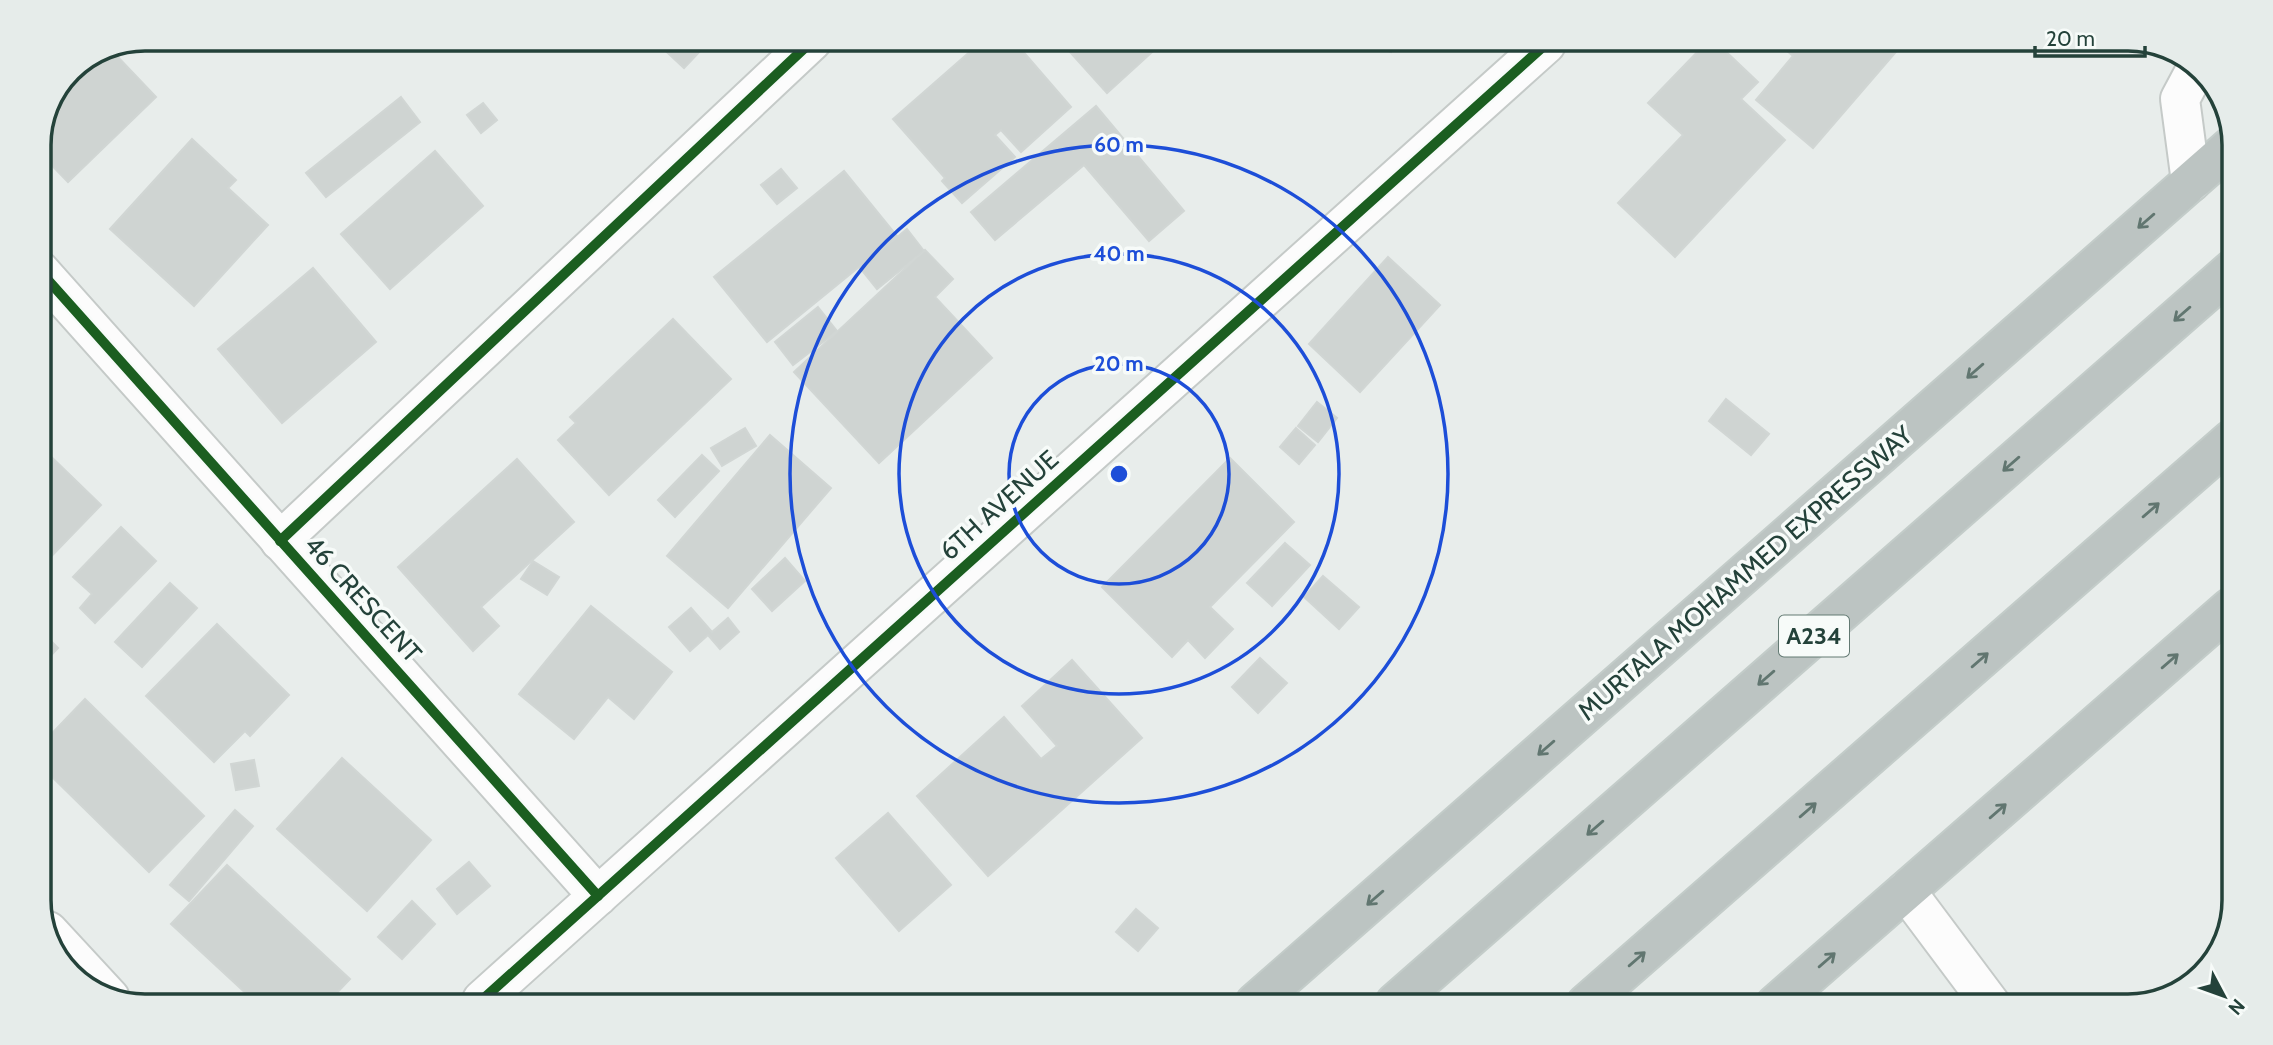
<svg xmlns="http://www.w3.org/2000/svg" width="2273" height="1045" font-family="Cabin,sans-serif">
  <rect width="100%" height="100%" fill="#e8edeb"/>
  <g fill="#cfd4d2" stroke="#d1d6d4" stroke-width="2">
    <path d="M655,41h38l9,8 -18,19z"/>
    <path d="M981,42h34l56,65 -50,45 -20,-22 -6,5 20,22 -53,46 -20,-22 3,-3 -52,-59z"/>
    <path d="M1061,42l101,1 -55,50z"/>
    <path d="M1366,43l28,1 -3,8z"/>
    <path d="M1704,45h15l39,37 -17,17 44,41 -110,117 -57,-54 65,-68 -35,-32z"/>
    <path d="M1780,45l121,1 -88,102 -57,-48 37,-44z"/>
    <path d="M117,50l1,2 -3,2 41,43 -88,85 -29,-30v-13l31,-70z"/>
    <path d="M401,97l19,25 -94,75 -20,-24z"/>
    <path d="M483,103l14,17 -16,13 -14,-18z"/>
    <path d="M1096,106l88,105 -35,30 -65,-76 -89,75 -24,-28z"/>
    <path d="M192,139l44,41 -8,8 40,37 -74,81 -84,-77z"/>
    <path d="M435,151l48,55 -93,83 -49,-55z"/>
    <path d="M781,169l16,19 -20,16 -16,-19z"/>
    <path d="M844,171l53,65 -130,106 -53,-65z"/>
    <path d="M907,229l17,22 -47,38 -17,-21z"/>
    <path d="M925,250l28,29 -18,18 57,61 -113,105 -85,-91z"/>
    <path d="M1388,257l52,48 -80,87 -51,-48z"/>
    <path d="M313,268l63,74 -94,81 -64,-74z"/>
    <path d="M818,307l19,24 -44,34 -18,-23z"/>
    <path d="M673,319l58,60 -122,116 -51,-55 18,-17 -6,-6z"/>
    <path d="M1726,399l43,35 -18,21 -42,-34z"/>
    <path d="M1317,402l20,16 -19,24 -20,-16z"/>
    <path d="M745,428l11,18 -34,20 -11,-18z"/>
    <path d="M1296,428l19,17 -16,19 -19,-17z"/>
    <path d="M770,435l61,53 -103,120 -61,-52z"/>
    <path d="M39,445l62,60 -62,64z"/>
    <path d="M702,455l17,16 -44,46 -17,-17z"/>
    <path d="M1230,458l64,64 -84,85 23,22 -28,29 -17,-18 -16,17 -70,-70z"/>
    <path d="M517,459l57,63 -93,85 18,19 -26,25 -75,-84z"/>
    <path d="M121,527l35,34 -61,62 -15,-15 12,-14 -19,-17z"/>
    <path d="M1285,543l25,22 -38,41 -25,-23z"/>
    <path d="M785,558l20,23 -33,30 -20,-22z"/>
    <path d="M533,561l26,16 -12,18 -26,-16z"/>
    <path d="M1323,576l36,31 -20,22 -35,-32z"/>
    <path d="M170,583l27,25 -55,59 -27,-25z"/>
    <path d="M591,606l81,66 -38,47 -26,-22 -34,42 -55,-45z"/>
    <path d="M691,608l21,24 16,-14 11,14 -19,17 -12,-14 -18,16 -21,-24z"/>
    <path d="M217,624l72,71 -39,41 -5,-5 -31,31 -68,-66z"/>
    <path d="M39,629l19,19 -19,20z"/>
    <path d="M1260,658l27,25 -29,30 -26,-26z"/>
    <path d="M1072,660l70,78 -154,138 -71,-80 87,-79 37,42 16,-13 -35,-40z"/>
    <path d="M85,699l119,117 -55,56 -110,-108v-17z"/>
    <path d="M342,758l89,82 -64,71 -90,-82z"/>
    <path d="M254,760l5,26 -23,4 -5,-26z"/>
    <path d="M235,810l18,16 -64,75 -19,-16z"/>
    <path d="M888,813l63,72 -52,46 -63,-73z"/>
    <path d="M469,862l21,24 -33,28 -20,-25z"/>
    <path d="M227,865l123,114 -19,20h-79l-81,-75z"/>
    <path d="M412,901l23,23 -33,35 -24,-22z"/>
    <path d="M1136,909l22,19 -20,23 -22,-19z"/>
  </g>
  <g fill="none" stroke-linecap="round" stroke-linejoin="round">
    <defs>
      <g id="minor">
        <path d="M2191,182l-11,-83 16,-30"/>
        <path d="M39,270l559,626"/>
        <path d="M280,541l532,-500"/>
        <path d="M1906,891l86,115"/>
        <path d="M48,931l62,67"/>
        <path d="M482,1000l1064,-956"/>
      </g>
      <g id="highway">
        <path d="M1255,1003l979,-859"/>
        <path d="M1395,1003l838,-734"/>
        <path d="M1586,1004l645,-564"/>
        <path d="M1775,1005l455,-397"/>
      </g>
    </defs>
    <use href="#minor" stroke="#c5cac8" stroke-width="42"/>
    <use href="#highway" stroke="#c3ccc9" stroke-width="42"/>
    <use href="#minor" stroke="#fcfcfc" stroke-width="38"/>
    <use href="#highway" stroke="#bcc4c2" stroke-width="38"/>
    <defs>
      <g id="cycleway">
        <path d="M39,270l559,626"/>
        <path d="M280,541l532,-500"/>
        <path d="M482,1000l1064,-956"/>
      </g>
    </defs>
    <use href="#cycleway" stroke="#f7fbf9" stroke-width="15"/>
    <use href="#cycleway" stroke="#1b5e20" stroke-width="10"/>
  </g>
  <defs><path id="oneway-shaft" d="M-6 0H5M1.5-3L5.5 0L1.5 3" fill="none" stroke-width="1.6" stroke-linecap="round" stroke-linejoin="round" transform="scale(1.75)"/></defs>
  <g stroke="#617670">
    <use href="#oneway-shaft" transform="translate(2146 221) rotate(139)"/>
    <use href="#oneway-shaft" transform="translate(2182 314) rotate(139)"/>
    <use href="#oneway-shaft" transform="translate(1975 371) rotate(139)"/>
    <use href="#oneway-shaft" transform="translate(2011 464) rotate(139)"/>
    <use href="#oneway-shaft" transform="translate(2151 510) rotate(-41)"/>
    <use href="#oneway-shaft" transform="translate(1980 660) rotate(-41)"/>
    <use href="#oneway-shaft" transform="translate(2170 661) rotate(-41)"/>
    <use href="#oneway-shaft" transform="translate(1766 678) rotate(139)"/>
    <use href="#oneway-shaft" transform="translate(1546 748) rotate(139)"/>
    <use href="#oneway-shaft" transform="translate(1808 810) rotate(-41)"/>
    <use href="#oneway-shaft" transform="translate(1998 811) rotate(-41)"/>
    <use href="#oneway-shaft" transform="translate(1595 828) rotate(139)"/>
    <use href="#oneway-shaft" transform="translate(1375 898) rotate(139)"/>
    <use href="#oneway-shaft" transform="translate(1637 959) rotate(-41)"/>
    <use href="#oneway-shaft" transform="translate(1827 960) rotate(-41)"/>
  </g>
  <g fill="none" stroke="#1d4ed8" stroke-width="3.5">
    <circle cx="1119" cy="474" r="110"/>
    <circle cx="1119" cy="474" r="220"/>
    <circle cx="1119" cy="474" r="329"/>
  </g>
  <g text-anchor="middle" stroke-width="7" stroke-linejoin="round" paint-order="stroke">
    <rect fill="#f7fbf9" stroke="#637a73" stroke-width="2" x="1779" y="615.5" width="70" height="41" rx="5"/>
    <g font-size="24" font-weight="bold" fill="#24423a">
      <text x="1814" y="644">A234</text>
    </g>
    <g font-size="26" fill="#24423a" stroke="#f7fbf9">
      <text transform="translate(999 505) rotate(-42)" y="9">6TH AVENUE</text>
      <text transform="translate(1745 573) rotate(-41)" y="9">MURTALA MOHAMMED EXPRESSWAY</text>
      <text transform="translate(363 599) rotate(48)" y="9">46 CRESCENT</text>
    </g>
  </g>
  <path d="M0 0H2273V1045H0ZM145 51H2128A94 94 0 0 1 2222 145V900A94 94 0 0 1 2128 994H145A94 94 0 0 1 51 900V145A94 94 0 0 1 145 51Z" fill="#e6ecea" fill-rule="evenodd"/>
  <path fill="none" stroke="#24423a" stroke-width="3.5" d="M145 51H2128A94 94 0 0 1 2222 145V900A94 94 0 0 1 2128 994H145A94 94 0 0 1 51 900V145A94 94 0 0 1 145 51Z"/>
  <circle cx="1119" cy="474" r="10" fill="#1d4ed8" stroke="#f7fbf9" stroke-width="3.5"/>
  <g font-size="21" text-anchor="middle" font-weight="bold" fill="#1d4ed8" stroke="#f7fbf9" stroke-width="7" stroke-linejoin="round" paint-order="stroke">
    <text x="1119" y="152">60 m</text>
    <text x="1119" y="261">40 m</text>
    <text x="1119" y="371">20 m</text>
  </g>
  <g transform="translate(2224 996) rotate(131)" stroke="#f7fbf9" stroke-width="5" paint-order="stroke">
  <path d="M0-5L12 26L0 18L-12 26Z" fill="#24423a"/>
  <text y="-10" font-size="19" font-weight="bold" text-anchor="middle" fill="#24423a">N</text>
  </g>
  <path d="M2035 46v10h110v-10" fill="none" stroke="#24423a" stroke-width="3.5"/>
  <text x="2046" y="46" font-size="21" fill="#24423a" stroke="#f7fbf9" stroke-width="5" paint-order="stroke">20 m</text>
</svg>
